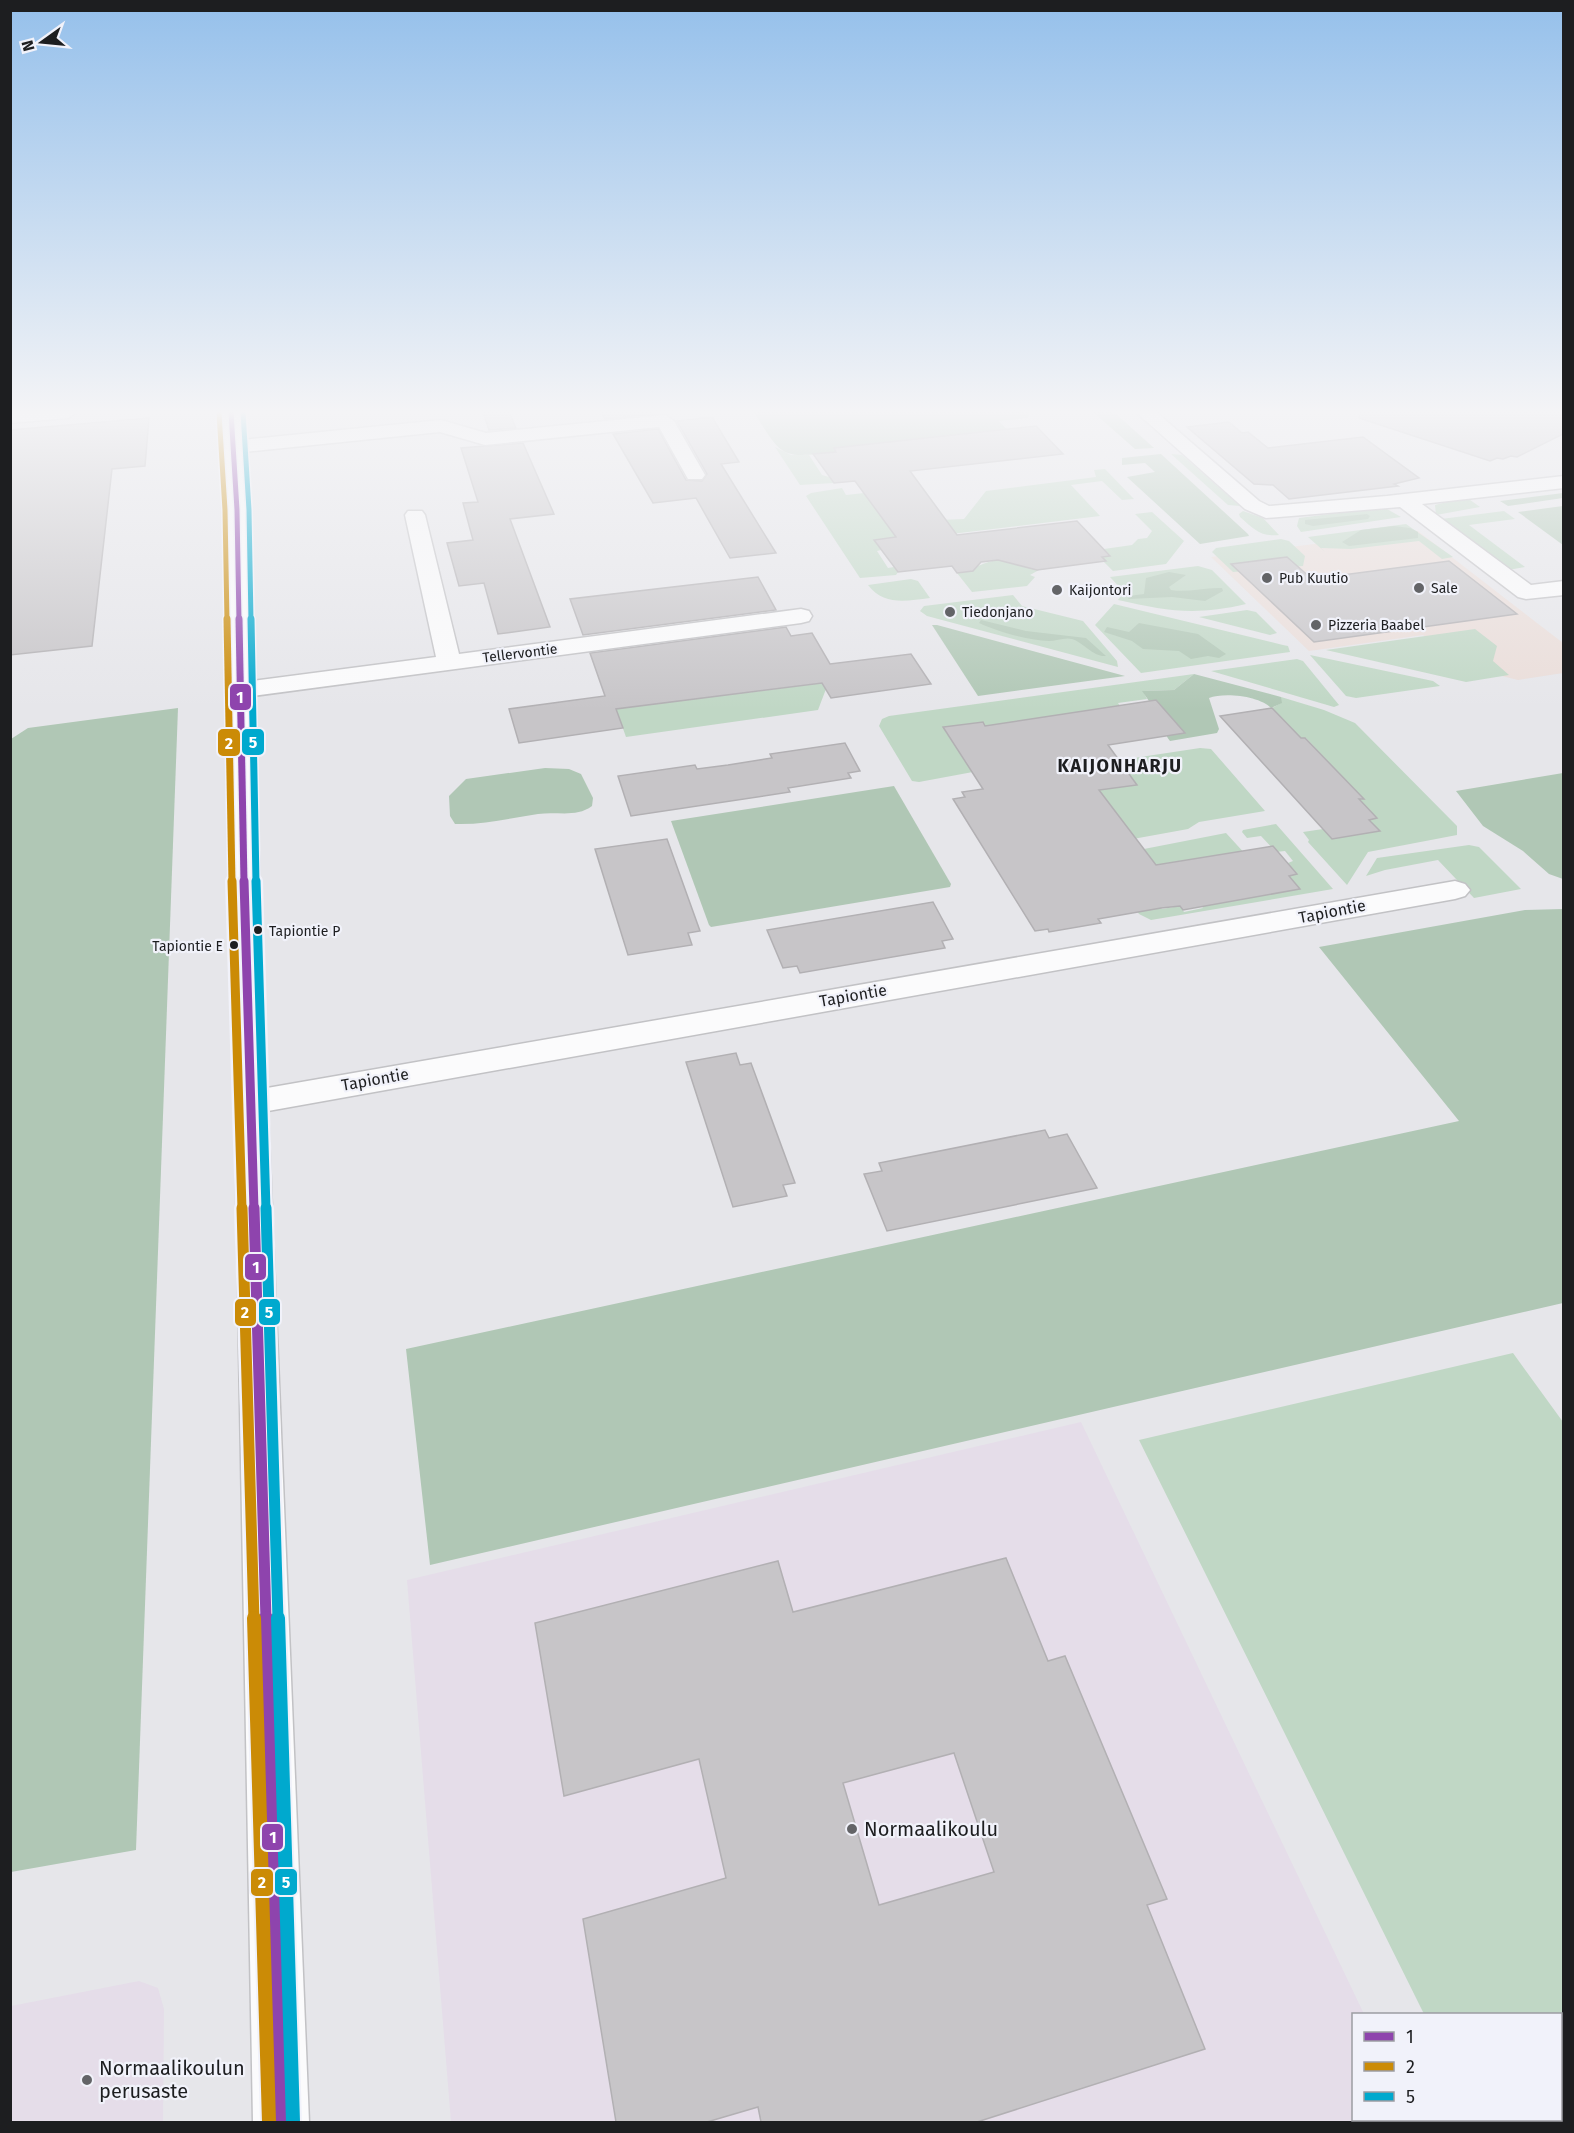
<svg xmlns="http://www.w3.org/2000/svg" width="1574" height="2133" font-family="'Fira Sans',sans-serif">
  <rect width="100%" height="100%" fill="#e6e6ea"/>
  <path fill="#eaddd9" d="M1418,531l145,112v30l-45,7 -60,-15 -35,-30 -114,16 -98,-94z"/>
  <g fill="#e5dde9">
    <path d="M1081,1422l283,592h-10v106h60l2,2h-965l-44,-542z"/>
    <path d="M139,1981l19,7 6,21 -1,113h-152v-116z"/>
  </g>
  <g fill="#c0d7c5">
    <path d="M775,447l16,8h18l13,20 7,2 5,6 -34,2z"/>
    <path d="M1171,454l11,1 58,51 -12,-1z"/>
    <path d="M1105,469l29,30 -12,1 -20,-19 -31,4 29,31 -149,18 -11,-14 24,-1 22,-28 110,-14 -2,-7z"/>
    <path d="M842,488l4,7 18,-2 32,44 -22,3 7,10 -4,1 11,17 6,-1 4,5 -2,3 -36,3 -54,-82 5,-3z"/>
    <path d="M1466,497l14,10 -44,8 -1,-10z"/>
    <path d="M1376,508l11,1 14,8 -100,15 -4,-6 2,-8z"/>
    <path d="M1243,511l20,7 16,17c-19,2 -25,-6 -39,-18l-1,-3z"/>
    <path d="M1504,511l11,8 -46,6 56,42 -17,3 -67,-51z"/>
    <path d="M1152,512l32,29 -18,23 -53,7 -10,-10h3l-4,-4 8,-2 -6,-6 28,-4 6,-6 9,-1 5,-7 -17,-17z"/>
    <path d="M1406,524l47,33 -11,2 -23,-18 -68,8 -30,-1 4,4 -17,-15z"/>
    <path d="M1281,539l8,2 16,15 -2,10 -70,6 -21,-20 4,-4z"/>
    <path d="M998,560l41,10 -9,5 5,2 -8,9 -55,6 -15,-19c19,-3 21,-10 41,-13z"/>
    <path d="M1198,566l14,4 34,34c-51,12 -79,7 -128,-4l6,-8 -14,-15z"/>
    <path d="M911,579l7,2 12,17c-24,3 -46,8 -62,-13z"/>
    <path d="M1013,595l9,11 61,15 34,40 1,6 -191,-51 -7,-5 4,-5z"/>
    <path d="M1114,604l169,41 5,1 2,6 -149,21 -46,-48z"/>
    <path d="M1247,610l9,2 21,21 -7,2 -71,-18z"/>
    <path d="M1475,629l22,17 -4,15 16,14 -43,7 -140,-32z"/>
    <path d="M1310,655l123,26 7,5 -84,12 -10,-2z"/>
    <path d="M1297,659l6,2 36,44 -5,2 -123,-36z"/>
    <path d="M1194,674l-20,16 -31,1 4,8 -29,4 5,7 -136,19 -5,-7 -29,4 1,3 -9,2 5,7 9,-1 30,32 -70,13 -7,-1 -33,-55 3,-7 7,-3z"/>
    <path d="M740,683l5,10 77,-10 4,6 -8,21 -192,27 -10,-28z"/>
    <path d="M1281,697l43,13 31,13 102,103v9l-89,17 -21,33 -39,-43 1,-2 -6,-8 20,-3 56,2 -10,-11 7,-2 -20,-18 7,-1 -57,-61 -8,1 -26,-31 9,-5z"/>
    <path d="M1200,748l11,1 54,62 -66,11 -11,7 -88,16 -19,-79z"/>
    <path d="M1276,824l57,65 -182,31 -12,-6 -37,-54 44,28 16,21 18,-3 4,6 19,-4 -3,-4 100,-15 -11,-13 8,-2 -9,-11 5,-2 -8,-10 -9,1 -15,-16 -14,2 -5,-6 1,-2z"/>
    <path d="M1226,833l21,23 -11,3 -5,-6 -64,10 -8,6 -15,-20z"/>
    <path d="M1469,845l10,2 42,42 -47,9 -36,-38 -53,10 -19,6 11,-18z"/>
    <path d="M1513,1353l50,69 1,618 -3,1 -1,-27h-136l-285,-574z"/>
    <path d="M1563,2078v44h-136l9,-2h124l1,-41z"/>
  </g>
  <g fill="#b0c7b5">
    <path d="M754,412h276l-2,6 -29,3 12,13 -177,14 2,4c-55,6 -53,7 -82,-40z"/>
    <path d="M1093,412h21l40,36 -19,1z"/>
    <path d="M1161,454l87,80 1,2 -49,8 -73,-67 28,-5 -10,-9 -23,2v-7z"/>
    <path d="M1563,493v5l-55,8 -8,-5z"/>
    <path d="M1563,506v39l-45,-33z"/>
    <path d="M1367,514l3,2 -2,3 -55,7 -8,-2v-4z"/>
    <path d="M1394,526l16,2 8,4v6l-69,8 -7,-4 19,-12z"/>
    <path d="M1169,572l17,3 -17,12 2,3c17,3 33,-3 51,-2l1,3 -18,10 -33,-4 -44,2 1,-3 15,-2 2,-16z"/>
    <path d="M981,620l45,11 60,7 20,18c-13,1 -22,-13 -34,-17 -7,-2 -16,2 -23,2 -22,-1 -50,-9 -70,-18z"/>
    <path d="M1139,623l59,11 28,20 -7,4 -11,-2 -17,3 -12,-8 -36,-2 -11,-8 -28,-9 3,-5 22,5z"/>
    <path d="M932,625h5l188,51 -147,20z"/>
    <path d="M1194,674l87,23 1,6 -11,5c-11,-12 -47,-16 -62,-10l10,31 -2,4 -47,8c-11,-13 -3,-29 -14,-41l-7,1 -7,-10 32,-1z"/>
    <path d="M178,708l-42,1142 -125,22v-1133l17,-11z"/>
    <path d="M545,768l24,1 12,5 12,24 -1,8c-16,12 -35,5 -54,8 -28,4 -54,11 -83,10l-5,-8 -1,-20 17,-17z"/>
    <path d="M1563,773v106l-14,-5 -26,-23 -40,-25 -27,-35z"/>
    <path d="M894,786l57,98 -1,3 -239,40 -2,-2 -38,-104z"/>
    <path d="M1563,909v394l-1133,262 -24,-216 1053,-228 -140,-174 206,-37z"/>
  </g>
  <g fill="#c7c5c8" stroke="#b2b0b3" stroke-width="1.5" fill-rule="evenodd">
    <path d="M483,412h26l7,16 -27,2z"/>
    <path d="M601,412h52l1,2 -49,5z"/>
    <path d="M1360,412h203v22l-46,23 -6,-1 -8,3 -6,-1 -7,3 -131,-43z"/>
    <path d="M712,417l27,45 -18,2 55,89 -46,5 -34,-60 -43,5 -40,-69 45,-5 28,51 16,1 5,-7 -30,-53z"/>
    <path d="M149,418l-4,48 -33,3 -20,177 -82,9v-225z"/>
    <path d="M1229,422l13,11 6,-1 20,16 95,-11 56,41 -25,6 4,2 -109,13 -16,-14 -19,-1 -67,-57z"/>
    <path d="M1036,426l27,28 -153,17 47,64 120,-14 33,35 -8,1 4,4 -69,9 -39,-10 -17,2 -8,9 -16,2 -5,-7 -54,6 -24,-32 22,-3 -41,-56 -21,2 -21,-29 23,-2 -2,-4z"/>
    <path d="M523,443l31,71 -44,5 40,108 -52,7 -14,-51 -25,3 -12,-43 26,-3 -10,-37 15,-1 -17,-54z"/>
    <path d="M1287,557l25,22 137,-18 68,53 -203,28 -83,-78z"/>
    <path d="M758,577l18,33 -193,25 -13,-36z"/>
    <path d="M786,627l5,9 21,-3 18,31 81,-10 20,30 -100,14 -9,-15 -206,26 7,19 -104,15 -10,-34 96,-13 -15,-43z"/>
    <path d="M1156,700l29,33 -77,12 29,40 -38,5 57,75 117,-19 24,28 -8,2 11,13 -117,21 -3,-4 -19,2 -63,11 3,4 -52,9 -1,-3 -13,2 -82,-132 12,-2 -3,-5 21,-3 -40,-62 40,-5 2,4z"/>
    <path d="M1272,708l29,30h4l59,61h-5l18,19 -8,2 11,11 -48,8 -112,-123z"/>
    <path d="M845,743l15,28 -12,2 3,5 -63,10 2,4 -159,24 -13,-40 77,-11 2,4 31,-4 44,-7 -2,-4z"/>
    <path d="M667,839l33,92 -12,2 4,12 -64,10 -33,-106z"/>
    <path d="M933,902l20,37 -11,2 3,7 -145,25 -3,-7 -14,2 -16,-38z"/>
    <path d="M736,1053l4,12 11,-2 44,120 -12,2 4,11 -54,11 -47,-145z"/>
    <path d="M1045,1130l4,8 18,-4 30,54 -210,43 -23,-57 18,-3 -3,-8z"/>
    <path d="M1006,1558l42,103 17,-5 102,243 -20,6 58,144 -228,73h-216l-3,-15 -51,15h-91l-33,-203 143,-41 -27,-119 -135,37 -29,-173 243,-62 15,51zM954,1753l40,119 -115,33 -36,-122z"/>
  </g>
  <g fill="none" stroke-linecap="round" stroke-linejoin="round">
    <defs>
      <g id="minor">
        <path d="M10,412h67l-9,6 -58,5z"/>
        <path d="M222,412h18l2,28 199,-20 45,13 179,-18 9,6 31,54 -3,4h-14l-29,-52 -174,18 -45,-13 -197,20 9,229 184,-24 -31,-142 3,-4h14l3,4 34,139 342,-45 8,2 3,5 -3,5 -8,2 -548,73 14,392 1188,-207 10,3 5,6 -5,6 -10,3 -1187,212 41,1011h-56l-26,-1432v-180z"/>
        <path d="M1136,412h20l103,89 10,5 118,-10 177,-20v12l-142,16 109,81 33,-4v14l-38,4 -8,-2 -118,-90 -134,11 -21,-9z"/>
      </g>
    </defs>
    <use href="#minor" stroke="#c2c2c5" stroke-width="3"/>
    <use href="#minor" fill="#fbfbfc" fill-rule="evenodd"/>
    <defs>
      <path id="bus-1-far4" d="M231,412l6,98 2,111"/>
      <path id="bus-1-far3" d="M239,619l5,263"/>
      <path id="bus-1-far2" d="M244,881l10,328"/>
      <path id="bus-1-far1" d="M254,1208l12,412"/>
      <path id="bus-1" d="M266,1618l15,504"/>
      <path id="bus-2-far4" d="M219,413l6,97 2,111"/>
      <path id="bus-2-far3" d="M227,619l5,263"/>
      <path id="bus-2-far2" d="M232,881l10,328"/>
      <path id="bus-2-far1" d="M242,1208l12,412"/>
      <path id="bus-2" d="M254,1618l15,504"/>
      <path id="bus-3-far4" d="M243,412l6,98 2,111"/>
      <path id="bus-3-far3" d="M251,619l5,263"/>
      <path id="bus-3-far2" d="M256,881l10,328"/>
      <path id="bus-3-far1" d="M266,1208l12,412"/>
      <path id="bus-3" d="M278,1618l15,504"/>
    </defs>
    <use href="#bus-1-far4" stroke="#f1f2fa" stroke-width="8"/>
    <use href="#bus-1-far3" stroke="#f1f2fa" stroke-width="10"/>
    <use href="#bus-1-far2" stroke="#f1f2fa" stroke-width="14"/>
    <use href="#bus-1-far1" stroke="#f1f2fa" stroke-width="16"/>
    <use href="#bus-1" stroke="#f1f2fa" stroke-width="18"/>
    <use href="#bus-2-far4" stroke="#f1f2fa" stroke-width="8"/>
    <use href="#bus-2-far3" stroke="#f1f2fa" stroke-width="10"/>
    <use href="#bus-2-far2" stroke="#f1f2fa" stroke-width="14"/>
    <use href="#bus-2-far1" stroke="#f1f2fa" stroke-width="16"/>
    <use href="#bus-2" stroke="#f1f2fa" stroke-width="18"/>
    <use href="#bus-3-far4" stroke="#f1f2fa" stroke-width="8"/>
    <use href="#bus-3-far3" stroke="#f1f2fa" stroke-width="10"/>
    <use href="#bus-3-far2" stroke="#f1f2fa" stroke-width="14"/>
    <use href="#bus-3-far1" stroke="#f1f2fa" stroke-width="16"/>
    <use href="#bus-3" stroke="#f1f2fa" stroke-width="18"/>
    <use href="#bus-1-far4" stroke="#8e44ad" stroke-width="5"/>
    <use href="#bus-1-far3" stroke="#8e44ad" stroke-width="7"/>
    <use href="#bus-1-far2" stroke="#8e44ad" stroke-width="9"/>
    <use href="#bus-1-far1" stroke="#8e44ad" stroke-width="11"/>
    <use href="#bus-1" stroke="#8e44ad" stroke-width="14"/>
    <use href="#bus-2-far4" stroke="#cb8b06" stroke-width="5"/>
    <use href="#bus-2-far3" stroke="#cb8b06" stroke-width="7"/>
    <use href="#bus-2-far2" stroke="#cb8b06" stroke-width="9"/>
    <use href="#bus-2-far1" stroke="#cb8b06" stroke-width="11"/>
    <use href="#bus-2" stroke="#cb8b06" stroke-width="14"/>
    <use href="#bus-3-far4" stroke="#00a9ce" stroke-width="5"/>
    <use href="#bus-3-far3" stroke="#00a9ce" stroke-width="7"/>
    <use href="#bus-3-far2" stroke="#00a9ce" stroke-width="9"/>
    <use href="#bus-3-far1" stroke="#00a9ce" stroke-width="11"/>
    <use href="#bus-3" stroke="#00a9ce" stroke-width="14"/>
  </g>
  <linearGradient id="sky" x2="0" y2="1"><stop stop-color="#95c0eb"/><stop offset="0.58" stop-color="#f4f4f6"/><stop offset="1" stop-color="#f4f4f6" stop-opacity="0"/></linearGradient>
  <rect width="1574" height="710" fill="url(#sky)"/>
  <g fill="#636467" stroke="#f1f2fa" stroke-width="2">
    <circle cx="1267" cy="578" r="6"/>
    <circle cx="1419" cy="588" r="6"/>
    <circle cx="1057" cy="590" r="6"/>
    <circle cx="950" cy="612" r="6"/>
    <circle cx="1316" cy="625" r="6"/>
    <circle cx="852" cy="1829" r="6"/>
    <circle cx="87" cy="2080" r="6"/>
  </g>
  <g fill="#1d1e20" stroke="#f1f2fa" stroke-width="2">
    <circle cx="258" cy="930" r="5"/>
    <circle cx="234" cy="945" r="5"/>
  </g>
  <g text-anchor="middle" stroke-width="4.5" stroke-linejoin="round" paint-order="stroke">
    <g font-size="14" fill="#1d1e20" stroke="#f1f2fa" text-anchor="start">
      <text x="1279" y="583">Pub Kuutio</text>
      <text x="1431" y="593">Sale</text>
      <text x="1069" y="595">Kaijontori</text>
      <text x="962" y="617">Tiedonjano</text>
      <text x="1328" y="630">Pizzeria Baabel</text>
    </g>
    <g font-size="14" fill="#1d1e20" stroke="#f1f2fa">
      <text transform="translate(520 653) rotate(-7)" y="5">Tellervontie</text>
    </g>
    <g font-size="14" fill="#1d1e20" stroke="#f1f2fa" text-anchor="start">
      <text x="269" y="936">Tapiontie P</text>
      <text x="223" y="951" text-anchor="end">Tapiontie E</text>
    </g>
    <g font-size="16" fill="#1d1e20" stroke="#f1f2fa">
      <text transform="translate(1332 911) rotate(-11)" y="6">Tapiontie</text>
      <text transform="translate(853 995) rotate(-10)" y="6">Tapiontie</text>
      <text transform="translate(375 1079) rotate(-10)" y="6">Tapiontie</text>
    </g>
    <g font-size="18" font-weight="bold" letter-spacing="1.5" fill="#1d1e20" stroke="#f1f2fa">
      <text x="1120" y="772">KAIJONHARJU</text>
    </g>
    <g font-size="20" fill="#1d1e20" stroke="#f1f2fa" text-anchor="start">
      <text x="864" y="1836">Normaalikoulu</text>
      <text x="99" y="2075">Normaalikoulun<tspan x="99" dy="23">perusaste</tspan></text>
    </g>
  </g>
  <g stroke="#f1f2fa" stroke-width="2">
    <rect x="229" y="683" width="23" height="28" rx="6" fill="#8e44ad"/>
    <rect x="241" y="728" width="24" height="28" rx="6" fill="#00a9ce"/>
    <rect x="217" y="728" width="24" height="29" rx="6" fill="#cb8b06"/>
    <rect x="244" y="1253" width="23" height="28" rx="6" fill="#8e44ad"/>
    <rect x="258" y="1298" width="23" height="28" rx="6" fill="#00a9ce"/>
    <rect x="234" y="1298" width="23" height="29" rx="6" fill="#cb8b06"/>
    <rect x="261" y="1823" width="23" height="28" rx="6" fill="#8e44ad"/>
    <rect x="274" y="1868" width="24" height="28" rx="6" fill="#00a9ce"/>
    <rect x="250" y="1868" width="24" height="29" rx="6" fill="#cb8b06"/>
  </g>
  <g font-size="16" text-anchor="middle" font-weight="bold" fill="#fff">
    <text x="240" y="703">1</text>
    <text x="253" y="748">5</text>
    <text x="229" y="749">2</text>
    <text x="256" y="1273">1</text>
    <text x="269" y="1318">5</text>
    <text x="245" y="1318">2</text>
    <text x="273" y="1843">1</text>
    <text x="286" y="1888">5</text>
    <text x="262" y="1888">2</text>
  </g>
  <rect width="1574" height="2133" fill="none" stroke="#1d1e20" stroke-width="24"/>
  <rect x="1352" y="2013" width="210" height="108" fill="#f1f2fa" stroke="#9c9da3" stroke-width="1.5"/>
  <rect x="1364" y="2032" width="30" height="9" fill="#8e44ad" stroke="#9c9da3" stroke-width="1.5"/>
  <text x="1406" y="2043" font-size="18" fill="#1d1e20">1</text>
  <rect x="1364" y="2062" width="30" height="9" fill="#cb8b06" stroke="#9c9da3" stroke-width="1.5"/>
  <text x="1406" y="2073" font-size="18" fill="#1d1e20">2</text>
  <rect x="1364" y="2092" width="30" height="9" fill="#00a9ce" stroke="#9c9da3" stroke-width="1.5"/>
  <text x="1406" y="2103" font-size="18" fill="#1d1e20">5</text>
  <g transform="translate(42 42) rotate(255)" stroke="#f1f2fa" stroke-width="4.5" paint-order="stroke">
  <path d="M0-4.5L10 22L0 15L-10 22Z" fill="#1d1e20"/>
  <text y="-9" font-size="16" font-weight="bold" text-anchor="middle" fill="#1d1e20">N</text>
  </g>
</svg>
